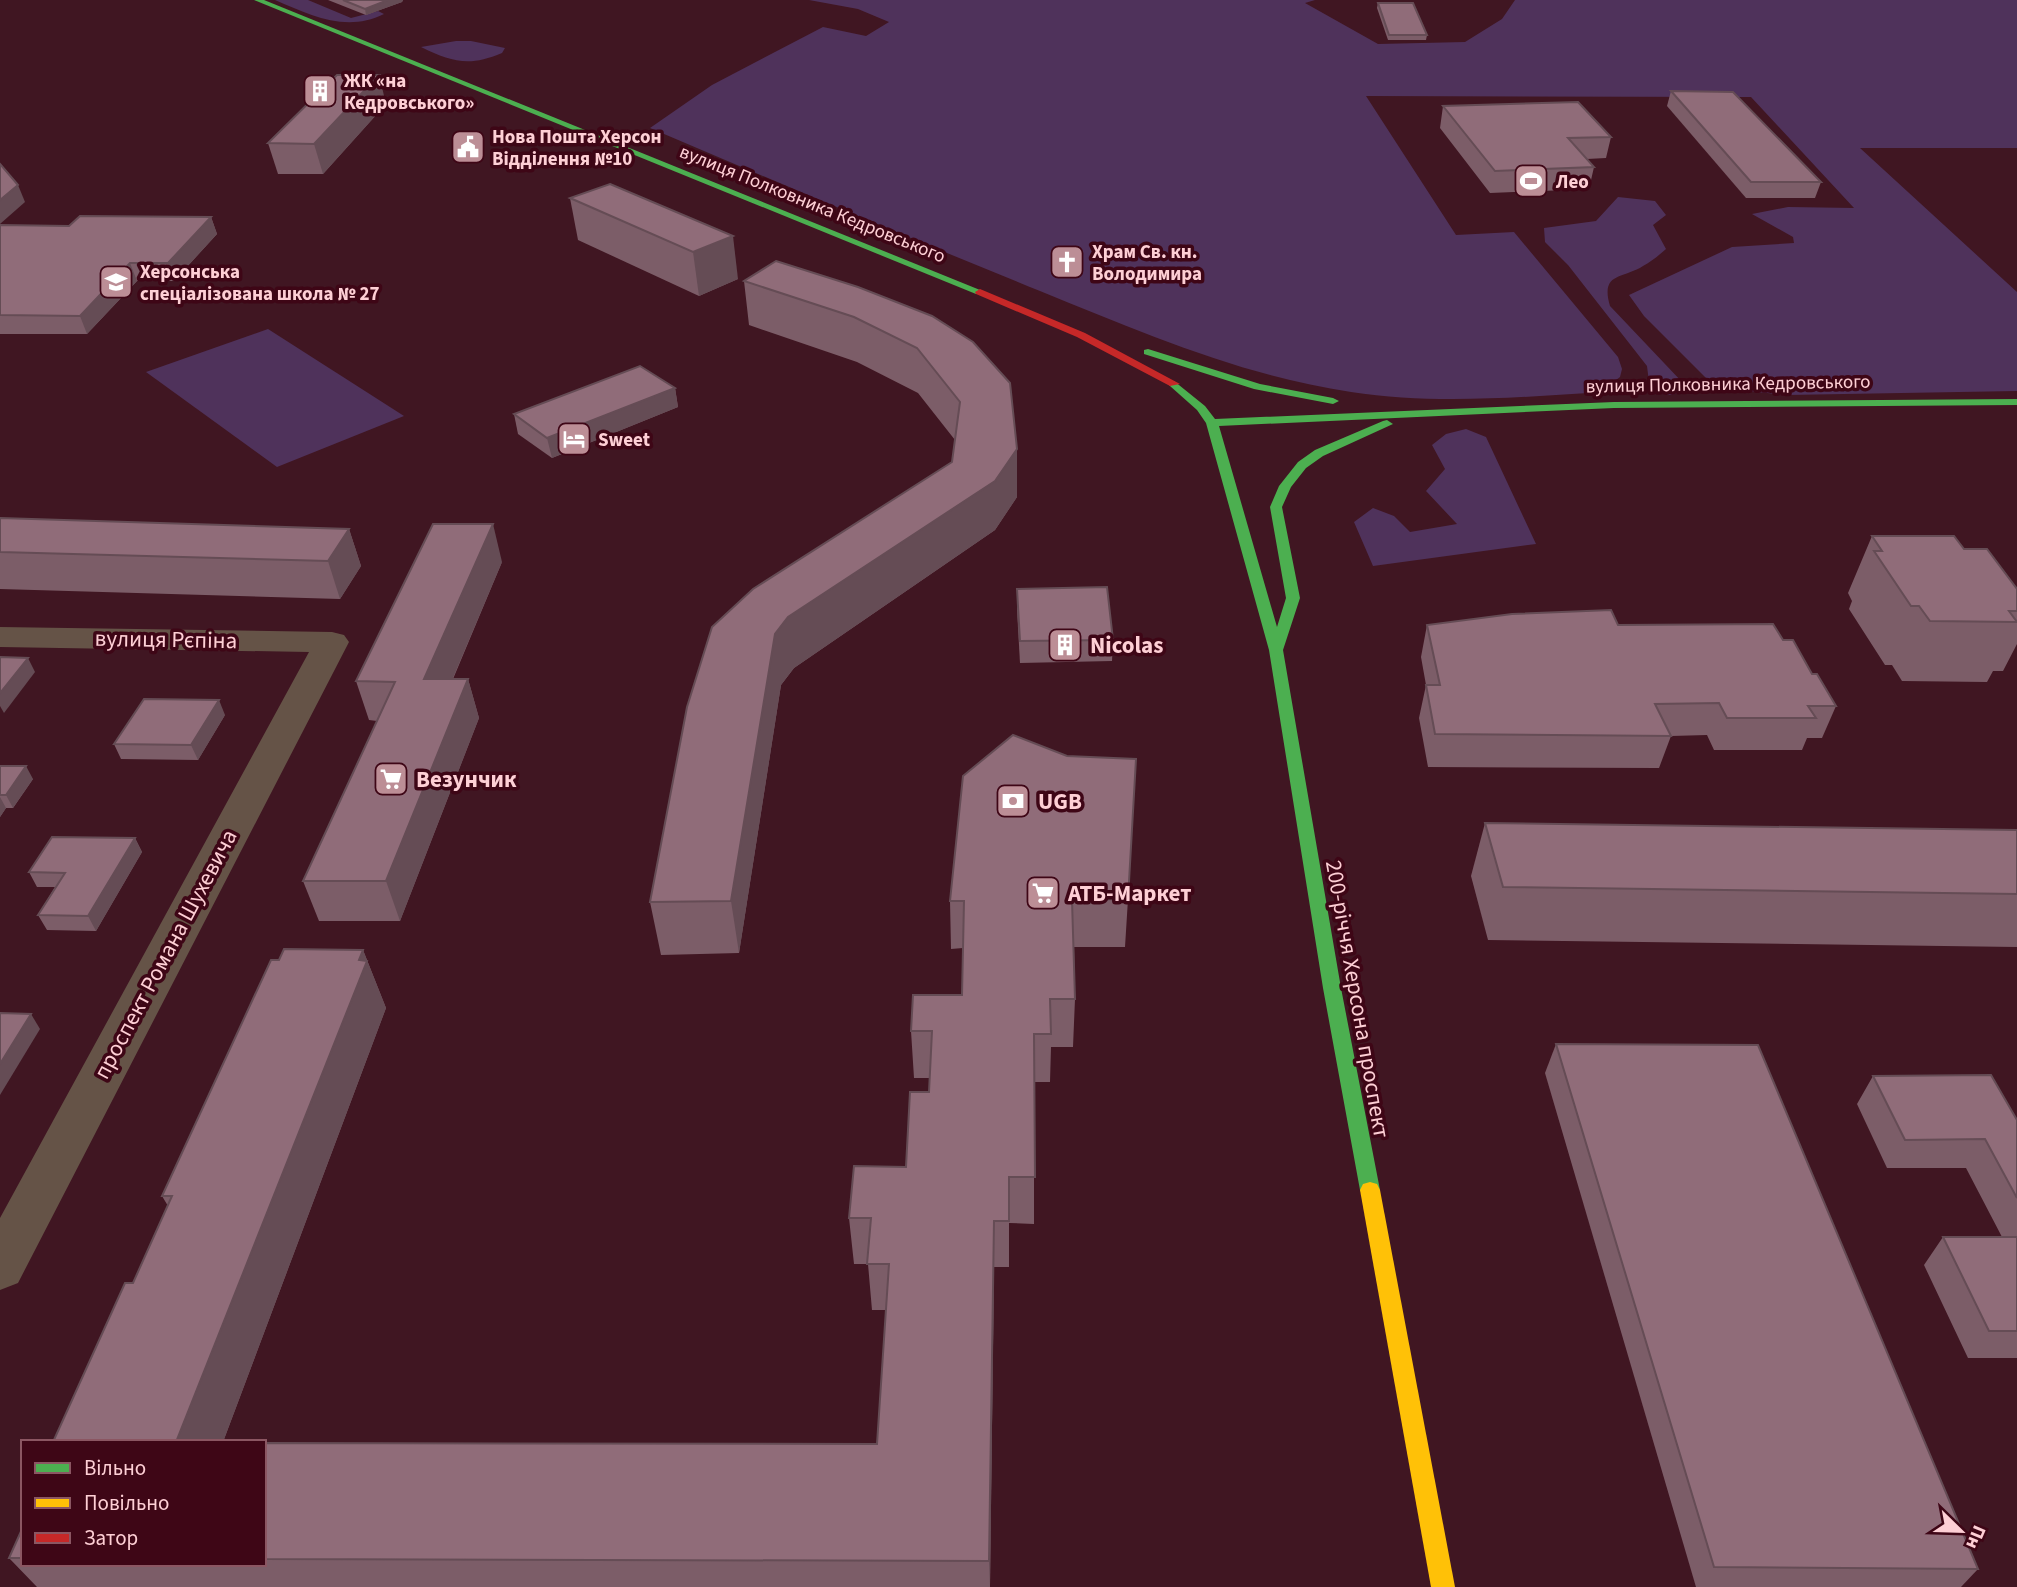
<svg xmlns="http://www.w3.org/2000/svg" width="2017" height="1587" font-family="'Source Sans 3',sans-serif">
  <rect width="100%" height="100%" fill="#401622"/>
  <g fill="#4f325b">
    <path d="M275,0h33l43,18 27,-7 6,3c-38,19 -74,1 -109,-14z"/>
    <path d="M809,0h506l-10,3 73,41 87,-2 37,-23 13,-19h502v148h-157l157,144v99l-230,4 -71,-7 -72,-72 -15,-21 103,-48 62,-4 -1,-6 -41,-23 36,-7 66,1 -103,-111 -385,-1 90,139 58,-3 104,125 4,12 -2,8 -13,10 -19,6c-79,5 -159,11 -237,-1 -109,-16 -210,-60 -311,-101 -131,-53 -261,-108 -390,-163l62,-43 111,-58 43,9 23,-14 -31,-13z"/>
    <path d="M456,41h15l34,7 -3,5c-33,14 -50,9 -81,-6z"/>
    <path d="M1618,197l37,4 11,14 -13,10 13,24c-7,6 -15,13 -23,17 -20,13 -43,6 -33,40l73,77 3,5c-10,10 -24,7 -36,2l-3,-24 -79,-101 -23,-23 -1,-14 52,-7z"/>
    <path d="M268,329l136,87 -127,51 -131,-95z"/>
    <path d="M1466,429l20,8 50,107 -163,22 -19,-44 19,-14 21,8 16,16 47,-8 -31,-33 19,-22 -13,-24 14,-11z"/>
  </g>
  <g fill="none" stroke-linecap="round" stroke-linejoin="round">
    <path fill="#655347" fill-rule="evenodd" d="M0,627l332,5 12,3 5,7 -331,641 -18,7v-72l309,-566 -309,-5z"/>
    <g fill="#4caf50" fill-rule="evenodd">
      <path d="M254,0h10l721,292 -9,2z"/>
      <path d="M1148,349l112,35 73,14 6,3 -6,3 -79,-15 -110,-35v-4z"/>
      <path d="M1174,381l31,25 10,13 399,-17 403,-3v6l-403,3 -395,18 58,201 9,-29 -16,-91 9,-21 19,-24 17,-12 68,-29 4,-1 6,4 -70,32 -17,12 -15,19 -9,20 18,91 -17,52 58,338 39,202 -3,6 -7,2 -7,-2 -3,-6 -37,-202 -54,-338 -63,-227 -9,-13 -27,-24 -2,-2z"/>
    </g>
    <path fill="#ffc107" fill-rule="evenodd" d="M1370,1182l7,2 3,6 75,397h-24l-71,-397 3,-6z"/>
    <path fill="#c62828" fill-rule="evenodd" d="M980,289l105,44 95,51 -10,2 -93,-49 -101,-43 -1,-2z"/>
  </g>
  <g fill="#7c5d68">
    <path d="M328,0h75l-1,2 -36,13z"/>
    <path d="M1378,3l49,32 -1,5h-38l-11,-32z"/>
    <path d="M1671,91l150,91 -6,16h-69l-79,-92z"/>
    <path d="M386,104l-63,70h-45l-10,-31z"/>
    <path d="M1443,106l168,31 -5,21 -19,1 7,8 -5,22 -99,4 -50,-65z"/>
    <path d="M610,184l128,95 -39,17 -121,-56 -8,-42z"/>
    <path d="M211,217l6,17 -43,47h-37l-50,53h-87v-109l69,1z"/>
    <path d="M744,281l188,35 85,181 -22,33 -201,138 -13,17 -42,268 -78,2 -11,-53 37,-195 265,-245 3,-22 -37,-47 -61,-31 -108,-37z"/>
    <path d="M675,388l3,19 -126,51 -34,-24 -4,-20z"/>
    <path d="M0,518l349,11 12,37 -21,33 -340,-10z"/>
    <path d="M1872,536l92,13 53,40v55l-14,27h-10l-6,11 -85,-1 -10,-16h-7l-36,-56 3,-8 -4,-8z"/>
    <path d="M502,562l-49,117h15l11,39 -79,203h-81l-16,-40 74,-160 -8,-1 -13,-39z"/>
    <path d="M1017,589l96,51 -1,21 -92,2 -3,-53z"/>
    <path d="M1427,625h191l165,15 29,34 24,32 -14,32h-15l-5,12h-88l-7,-15 -36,1 -12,32 -231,-1 -9,-49 7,-33 -5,-28z"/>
    <path d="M225,715l-27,45 -77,-1 -7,-15z"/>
    <path d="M0,766l33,13 -20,29h-7l-6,9z"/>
    <path d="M1485,823l532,7v117l-529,-7 -17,-64z"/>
    <path d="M135,838l7,14 -46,79 -49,-1 -9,-15 17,-28h-18l-8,-15z"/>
    <path d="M1128,899l-3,48h-51l1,52 -2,48h-22l-1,35h-16v142l-25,-1v44h-15l-4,320h-953l-28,-29 14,-31v37h241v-121l613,1 9,-134h-14l-4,-46h-14l-5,-46 57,-51 23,-75v-14h-15l-3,-47 51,-36 1,-47 -12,1 -1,-48z"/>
    <path d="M363,950l23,58 -163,434h-170l80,-159 35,-77 -6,-10 117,-236z"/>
    <path d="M1556,1044l422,525 -17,18h-265l-151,-514z"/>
    <path d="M1873,1076l144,44v238h-49l-44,-93 19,-28h59l-36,-69h-79l-30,-64z"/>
  </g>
  <g fill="#654c55">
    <path d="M388,0h15l-1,2 -36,13 -1,-6z"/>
    <path d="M379,75l7,29 -63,70 -9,-30z"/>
    <path d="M18,185l7,17 -25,22v-24z"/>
    <path d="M211,217l6,17 -43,47 -6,-18z"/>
    <path d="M733,236l5,43 -39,17 -6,-44z"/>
    <path d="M130,263l7,18 -50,53 -7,-18z"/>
    <path d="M675,388l3,19 -126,51 -5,-20z"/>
    <path d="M1017,449v48l-22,33 -201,138 -13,17 -42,268 -8,-52 44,-267 13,-17z"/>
    <path d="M493,524l9,38 -66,156 -12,-39z"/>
    <path d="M349,529l12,37 -21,33 -12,-38z"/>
    <path d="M28,658l7,14 -31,41 -4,-7v-13z"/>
    <path d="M468,679l11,39 -79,203 -14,-40z"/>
    <path d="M219,700l6,15 -27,45 -7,-15z"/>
    <path d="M26,766l7,13 -20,29 -7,-13z"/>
    <path d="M0,797l6,11 -6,9z"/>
    <path d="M135,838l7,14 -46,79 -8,-15z"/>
    <path d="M363,950l23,58 -163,434h-47z"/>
    <path d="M31,1014l9,15 -40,66v-31z"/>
    <path d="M994,1221v46l-4,320 -1,-26z"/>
  </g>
  <g fill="#906c79" stroke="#654c55" stroke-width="2">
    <path d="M343,0h45l-23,9z"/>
    <path d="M1378,3h35l14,32h-38z"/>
    <path d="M337,75h42l-65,69 -46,-1z"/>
    <path d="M1671,91l62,1 88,90h-70z"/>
    <path d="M1578,102l33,35 -43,1 26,29 -99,4 -52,-65z"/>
    <path d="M0,164l18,21 -18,15z"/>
    <path d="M610,184l123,52 -40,16 -123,-54z"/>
    <path d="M80,216l131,1 -43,46h-38l-50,53 -80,-1v-90l69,1z"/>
    <path d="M776,261l82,26 74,29 41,26 37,41 7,66 -22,32 -207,136 -13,17 -44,267 -81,1 37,-195 25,-80 41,-38 199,-127 8,-60 -43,-54 -63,-31 -110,-36z"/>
    <path d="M640,366l35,22 -128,50 -33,-24z"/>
    <path d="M0,518l349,11 -21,32 -328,-9z"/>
    <path d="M433,524h60l-69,155h44l-82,202h-83l92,-199 -39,-1z"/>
    <path d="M1872,536h82l10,13h23l30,40v22h-8l8,11 -87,-1 -11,-15h-8l-37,-55h8z"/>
    <path d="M1107,587l6,53 -93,1 -3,-52z"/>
    <path d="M1611,610l7,15 155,-1 10,16h10l19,34h5l19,32h-28l8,12h-89l-8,-15 -64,1 16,32 -236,-2 -9,-49h14l-13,-60 85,-11z"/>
    <path d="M0,657l28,1 -28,35z"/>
    <path d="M144,699l75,1 -28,45 -77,-1z"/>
    <path d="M1013,735l54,21 69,3 -8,140 -56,1 3,99h-25l1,35h-17l1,143h-26v44h-15l-5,340 -725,-2v-116l613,1 12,-180h-22l4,-46h-22l5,-52 52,1 4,-75h19l3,-61h-21l2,-36h49l2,-94h-14l13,-125z"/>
    <path d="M0,766h26l-20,29h-6z"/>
    <path d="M1485,823l532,7v64l-514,-7z"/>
    <path d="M52,837l83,1 -47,78 -50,-1 27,-42 -36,-1z"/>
    <path d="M284,949l79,1 -4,10 8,1 -191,481h-123l72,-159h8l39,-87h-10l109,-236h8z"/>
    <path d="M0,1013l31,1 -31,50z"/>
    <path d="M1556,1044l202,1 220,524 -264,-2z"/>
    <path d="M1991,1075l26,45v78l-32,-59 -80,1 -32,-64z"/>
    <path d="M1943,1237h74v94h-28z"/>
    <path d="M23,1527v31h-14z"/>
  </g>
  <defs>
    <symbol id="building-square" viewBox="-11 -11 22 22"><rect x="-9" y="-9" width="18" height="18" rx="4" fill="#bc8e96" stroke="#3e0616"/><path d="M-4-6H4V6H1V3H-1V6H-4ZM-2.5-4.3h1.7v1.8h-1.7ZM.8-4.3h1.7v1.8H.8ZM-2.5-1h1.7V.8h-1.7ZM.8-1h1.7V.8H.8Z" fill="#fff"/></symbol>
    <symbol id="civic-square" viewBox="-11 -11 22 22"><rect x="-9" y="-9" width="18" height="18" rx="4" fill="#bc8e96" stroke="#3e0616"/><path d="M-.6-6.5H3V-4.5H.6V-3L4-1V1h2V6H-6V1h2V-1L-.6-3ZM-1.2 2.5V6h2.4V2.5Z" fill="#fff"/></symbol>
    <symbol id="stadium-square" viewBox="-11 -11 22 22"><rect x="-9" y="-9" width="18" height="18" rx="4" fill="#bc8e96" stroke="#3e0616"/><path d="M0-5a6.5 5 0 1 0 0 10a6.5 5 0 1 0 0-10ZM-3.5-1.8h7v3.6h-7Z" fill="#fff"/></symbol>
    <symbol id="church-square" viewBox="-11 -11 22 22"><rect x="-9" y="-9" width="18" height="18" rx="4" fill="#bc8e96" stroke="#3e0616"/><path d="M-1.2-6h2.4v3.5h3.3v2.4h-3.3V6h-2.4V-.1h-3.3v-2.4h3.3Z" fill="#fff"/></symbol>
    <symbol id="school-square" viewBox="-11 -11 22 22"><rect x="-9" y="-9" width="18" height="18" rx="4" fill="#bc8e96" stroke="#3e0616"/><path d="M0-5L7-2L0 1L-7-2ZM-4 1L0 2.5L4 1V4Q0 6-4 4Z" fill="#fff"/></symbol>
    <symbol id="hotel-square" viewBox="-11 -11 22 22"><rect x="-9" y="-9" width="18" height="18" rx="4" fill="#bc8e96" stroke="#3e0616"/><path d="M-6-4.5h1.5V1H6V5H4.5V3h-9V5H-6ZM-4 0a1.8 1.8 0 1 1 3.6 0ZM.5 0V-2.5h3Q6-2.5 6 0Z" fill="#fff"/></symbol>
    <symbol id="supermarket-square" viewBox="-11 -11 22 22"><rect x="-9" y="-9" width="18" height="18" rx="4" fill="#bc8e96" stroke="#3e0616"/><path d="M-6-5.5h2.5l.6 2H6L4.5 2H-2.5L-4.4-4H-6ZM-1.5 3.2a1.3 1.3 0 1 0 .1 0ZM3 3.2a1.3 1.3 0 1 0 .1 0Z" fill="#fff"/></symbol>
    <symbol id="bank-square" viewBox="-11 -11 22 22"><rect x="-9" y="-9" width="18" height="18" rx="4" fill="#bc8e96" stroke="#3e0616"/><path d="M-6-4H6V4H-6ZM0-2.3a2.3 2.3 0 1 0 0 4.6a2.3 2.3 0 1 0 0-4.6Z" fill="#fff"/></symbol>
  </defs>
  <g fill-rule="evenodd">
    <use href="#building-square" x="301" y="72" width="38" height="38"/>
    <use href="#civic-square" x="449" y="128" width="38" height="38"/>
    <use href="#stadium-square" x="1512" y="162" width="38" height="38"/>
    <use href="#church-square" x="1048" y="243" width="38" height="38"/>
    <use href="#school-square" x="97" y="263" width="38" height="38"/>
    <use href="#hotel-square" x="555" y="420" width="38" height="38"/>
    <use href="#building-square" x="1046" y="626" width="38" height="38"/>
    <use href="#supermarket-square" x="372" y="760" width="38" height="38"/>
    <use href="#bank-square" x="994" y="782" width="38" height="38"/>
    <use href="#supermarket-square" x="1024" y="874" width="38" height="38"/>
  </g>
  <g text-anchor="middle" stroke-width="7" stroke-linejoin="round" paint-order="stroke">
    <g font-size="19" font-weight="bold" fill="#fecfd5" stroke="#3e0616" text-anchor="start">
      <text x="344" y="87">ЖК «на<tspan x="344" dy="22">Кедровського»</tspan></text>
      <text x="492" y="143">Нова Пошта Херсон<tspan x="492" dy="22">Відділення №10</tspan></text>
      <text x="1556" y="188">Лео</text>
      <text x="1092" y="258">Храм Св. кн.<tspan x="1092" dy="22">Володимира</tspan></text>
      <text x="140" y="278">Херсонська<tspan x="140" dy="22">спеціалізована школа № 27</tspan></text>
      <text x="598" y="446">Sweet</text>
    </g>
    <g font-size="19" fill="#fecfd5" stroke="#3e0616">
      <text transform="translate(813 203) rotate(22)" y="7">вулиця Полковника Кедровського</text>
      <text transform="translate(1728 383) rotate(-1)" y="7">вулиця Полковника Кедровського</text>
    </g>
    <g font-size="23" fill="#fecfd5" stroke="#3e0616">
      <text transform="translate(166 639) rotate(1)" y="8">вулиця Рєпіна</text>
      <text transform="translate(165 954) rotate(-62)" y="8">проспект Романа Шухевича</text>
      <text transform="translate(1358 999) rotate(80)" y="8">200-річчя Херсона проспект</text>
    </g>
    <g font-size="23" font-weight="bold" fill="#fecfd5" stroke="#3e0616" text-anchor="start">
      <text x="1090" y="653">Nicolas</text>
      <text x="416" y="787">Везунчик</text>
      <text x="1038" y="809">UGB</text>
      <text x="1068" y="901">АТБ-Маркет</text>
    </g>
  </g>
  <rect x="21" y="1440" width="245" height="126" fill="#3e0616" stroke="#8b5662" stroke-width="2"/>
  <rect x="35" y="1463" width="35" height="10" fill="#4caf50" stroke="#8b5662" stroke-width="2"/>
  <text x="84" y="1475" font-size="21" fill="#fecfd5">Вільно</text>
  <rect x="35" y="1498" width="35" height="10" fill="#ffc107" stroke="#8b5662" stroke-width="2"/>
  <text x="84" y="1510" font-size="21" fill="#fecfd5">Повільно</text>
  <rect x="35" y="1533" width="35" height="10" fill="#c62828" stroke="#8b5662" stroke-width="2"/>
  <text x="84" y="1545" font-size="21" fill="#fecfd5">Затор</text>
  <g transform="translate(1961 1531) rotate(113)" stroke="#3e0616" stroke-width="5" paint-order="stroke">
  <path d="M0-5L12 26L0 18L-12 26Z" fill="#fecfd5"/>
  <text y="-10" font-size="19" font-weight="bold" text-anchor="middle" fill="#fecfd5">Пн</text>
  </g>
</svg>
